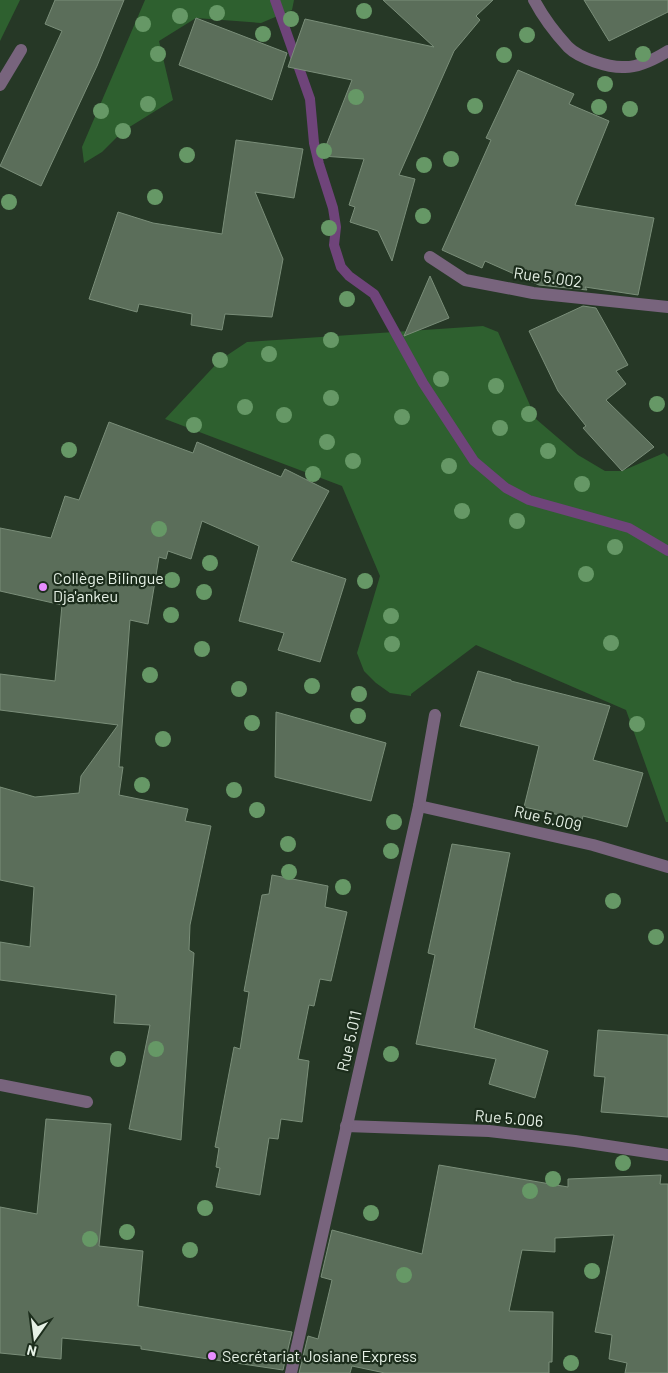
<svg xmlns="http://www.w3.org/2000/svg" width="668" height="1373" font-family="Barlow,sans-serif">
  <rect width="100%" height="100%" fill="#263826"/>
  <g fill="#2e602f">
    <path d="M0,0h20l-20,41z"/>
    <path d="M145,0h149l-2,10 -31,13 -65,-5 -37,23 14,59 -50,31 -21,21 -18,11 -2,-16z"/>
    <path d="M483,326l15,6 38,87 42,36 27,16h17l42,-18 4,4v365h-2l-40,-112 -150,-65 -65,49v2l-21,-3 -14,-10 -12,-12 -7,-18 23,-77 -38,-90 -177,-67 55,-59 27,-18z"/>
  </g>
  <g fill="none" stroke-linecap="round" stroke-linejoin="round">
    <path stroke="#6f447a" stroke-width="10" d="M275,0l35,99 4,44 5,21 14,44 3,19 -2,18 7,22 8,9 25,18 49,89 51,78 32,27 23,12 100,28 39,23"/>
  </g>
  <g fill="#5b6e5a" stroke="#7a8e79">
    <path d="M55,0h69l-27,66 -56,120 -41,-20 62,-135 -17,-7z"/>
    <path d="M383,0h110l-17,16 4,4 -26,31 -55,124 16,4 -23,82 -14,-30 -28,-9 5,-15 -6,-2 15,-46 -42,-3 30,-76 -64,-13 17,-48 129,28z"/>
    <path d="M584,0h84v12l-59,29z"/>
    <path d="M196,18l91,35 -15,47 -93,-35z"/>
    <path d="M518,70l56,24 -5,10 40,17 -34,84 79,13 -16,77 -53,-8 2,3 -48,-5 -54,-24 -3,7 -40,-18 49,-110 -5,-2z"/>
    <path d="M236,140l67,9 -9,49 -39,-6 28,67 -11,58 -47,-3 -3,16 -31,-5 1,-11 -53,-10 -2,8 -48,-13 29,-87 35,11 69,11z"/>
    <path d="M430,276l19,42 -45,18z"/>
    <path d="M583,306l13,2 32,57 -12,6 10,13 -20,16 48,47 -32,24 -39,-43 3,-2 -28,-35 -29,-60z"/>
    <path d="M109,422l84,31 4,-11 84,35 4,-8 44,22 -38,70 55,18 -26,83 -42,-12 6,-17 -45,-12 20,-75 -57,-25 -11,38 -23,-8 -2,8 -7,-2 -11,67 -18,-4 -11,147h4l-4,28 69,14 -3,12 26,5 -21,99 -1,25 5,3 -13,187 -52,-11 21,-104 -36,-2 2,-28 -116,-15v-38l30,5 4,-60 -34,-7v-93l35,10 44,-4 2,-17 37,-51 -118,-15v-36l55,7 7,-76 -62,-14v-63l51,10 14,-42 14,4z"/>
    <path d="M478,671l33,9v1l99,25 -17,54 50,13 -16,54 -44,-11 -1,4 -58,-13 15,-61 -79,-20z"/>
    <path d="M276,712l110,31 -15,58 -96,-24z"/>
    <path d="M452,844l58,9 -36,175 74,23 -13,47 -46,-14 7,-25 -80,-15 19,-89 -7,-2z"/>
    <path d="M272,875l56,11 -3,21 22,5 -16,69 -11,-2 -6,27 -5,-1 -11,54 11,2 -7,61 -21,-3 -3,20 -9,-1 -9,57 -44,-8 4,-19 -4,-1 3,-19 -4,-1 19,-100 6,2 9,-57 -5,-1 18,-96 7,-1z"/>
    <path d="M598,1030l70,5v82l-67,-5 4,-35 -11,-1z"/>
    <path d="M46,1119l65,5 -12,122 44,5 -5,55 154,26 -9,38 -142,-21v-3l-79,-8 -1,21 -61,-6v-146l37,7z"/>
    <path d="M439,1165l129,22v-8l93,-4 -1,9h8v189h-43l2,-10 -18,-4 3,-24 -17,-3 19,-97 -59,3v14l-33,-2 -13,61 44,1 -1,50h-3v11h-164l-33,-7 -2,7h-51l9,-37 10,3 14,-59 -11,-3 11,-47 90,24z"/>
  </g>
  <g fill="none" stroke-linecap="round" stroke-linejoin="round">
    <g stroke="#78647d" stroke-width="12">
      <path d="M534,0c9,17 21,33 34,47 11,11 41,21 57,20 15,0 30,-8 43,-16"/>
      <path d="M0,85l21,-35"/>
      <path d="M430,257l35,23 68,13 135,14"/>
      <path d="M419,806l174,39 75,22"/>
      <path d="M0,1085l87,17"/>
      <path d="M346,1126l143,5 86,10 93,14"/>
      <path d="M291,1373l128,-567 16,-91"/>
    </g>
  </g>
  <g fill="#669866">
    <circle cx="364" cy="11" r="8"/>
    <circle cx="217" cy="13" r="8"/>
    <circle cx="180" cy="16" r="8"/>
    <circle cx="291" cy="19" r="8"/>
    <circle cx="143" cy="24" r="8"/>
    <circle cx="263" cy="34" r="8"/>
    <circle cx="527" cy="35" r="8"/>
    <circle cx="158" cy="54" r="8"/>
    <circle cx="643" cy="54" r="8"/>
    <circle cx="504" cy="55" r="8"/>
    <circle cx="605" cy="84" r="8"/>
    <circle cx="356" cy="97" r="8"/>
    <circle cx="148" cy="104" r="8"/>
    <circle cx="475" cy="106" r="8"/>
    <circle cx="599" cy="107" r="8"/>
    <circle cx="630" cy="109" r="8"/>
    <circle cx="101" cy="111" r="8"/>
    <circle cx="123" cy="131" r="8"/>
    <circle cx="324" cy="151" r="8"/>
    <circle cx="187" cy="155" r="8"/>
    <circle cx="451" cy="159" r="8"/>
    <circle cx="424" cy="165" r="8"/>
    <circle cx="155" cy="197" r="8"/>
    <circle cx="9" cy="202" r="8"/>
    <circle cx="423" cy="216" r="8"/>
    <circle cx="329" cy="228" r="8"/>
    <circle cx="347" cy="299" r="8"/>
    <circle cx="331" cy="340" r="8"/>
    <circle cx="269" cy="354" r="8"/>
    <circle cx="220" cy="360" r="8"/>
    <circle cx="441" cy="379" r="8"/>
    <circle cx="496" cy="386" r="8"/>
    <circle cx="331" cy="398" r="8"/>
    <circle cx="657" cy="404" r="8"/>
    <circle cx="245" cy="407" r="8"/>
    <circle cx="529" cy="414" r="8"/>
    <circle cx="284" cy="415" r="8"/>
    <circle cx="402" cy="417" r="8"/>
    <circle cx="194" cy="425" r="8"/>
    <circle cx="500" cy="428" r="8"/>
    <circle cx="327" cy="442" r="8"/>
    <circle cx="69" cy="450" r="8"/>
    <circle cx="548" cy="451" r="8"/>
    <circle cx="353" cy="461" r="8"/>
    <circle cx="449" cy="466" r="8"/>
    <circle cx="313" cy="474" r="8"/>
    <circle cx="582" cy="484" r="8"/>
    <circle cx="462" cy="511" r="8"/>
    <circle cx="517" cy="521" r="8"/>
    <circle cx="159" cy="529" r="8"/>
    <circle cx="615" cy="547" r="8"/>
    <circle cx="210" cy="563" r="8"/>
    <circle cx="586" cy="574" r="8"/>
    <circle cx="172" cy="580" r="8"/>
    <circle cx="365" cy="581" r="8"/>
    <circle cx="204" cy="592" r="8"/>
    <circle cx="171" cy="615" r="8"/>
    <circle cx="391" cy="616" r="8"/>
    <circle cx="611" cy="643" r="8"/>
    <circle cx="392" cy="644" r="8"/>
    <circle cx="202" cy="649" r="8"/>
    <circle cx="150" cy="675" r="8"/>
    <circle cx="312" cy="686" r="8"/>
    <circle cx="239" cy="689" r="8"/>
    <circle cx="359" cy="694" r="8"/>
    <circle cx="358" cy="716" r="8"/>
    <circle cx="252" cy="723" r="8"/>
    <circle cx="637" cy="724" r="8"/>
    <circle cx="163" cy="739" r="8"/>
    <circle cx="142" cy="785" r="8"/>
    <circle cx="234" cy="790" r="8"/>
    <circle cx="257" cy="810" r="8"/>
    <circle cx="394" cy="822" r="8"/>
    <circle cx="288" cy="844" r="8"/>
    <circle cx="391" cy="851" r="8"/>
    <circle cx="289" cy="872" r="8"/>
    <circle cx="343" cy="887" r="8"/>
    <circle cx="613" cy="901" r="8"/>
    <circle cx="656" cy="937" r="8"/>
    <circle cx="156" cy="1049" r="8"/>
    <circle cx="391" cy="1054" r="8"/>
    <circle cx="118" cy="1059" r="8"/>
    <circle cx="623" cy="1163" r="8"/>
    <circle cx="553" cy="1179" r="8"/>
    <circle cx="530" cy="1191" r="8"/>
    <circle cx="205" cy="1208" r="8"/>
    <circle cx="371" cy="1213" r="8"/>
    <circle cx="127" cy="1232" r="8"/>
    <circle cx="90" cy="1239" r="8"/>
    <circle cx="190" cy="1250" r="8"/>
    <circle cx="592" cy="1271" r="8"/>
    <circle cx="404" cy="1275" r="8"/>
    <circle cx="571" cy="1363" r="8"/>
  </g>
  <g fill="#e88eff" stroke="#1c2d1c" stroke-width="2">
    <circle cx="43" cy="587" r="5"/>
    <circle cx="212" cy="1356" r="5"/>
  </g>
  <g text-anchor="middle" stroke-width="4.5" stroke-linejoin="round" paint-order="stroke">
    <g font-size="16" fill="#e6f1e6" stroke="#1c2d1c">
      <text transform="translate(548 277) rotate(8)" y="6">Rue 5.002</text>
      <text transform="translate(548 818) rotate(13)" y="6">Rue 5.009</text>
      <text transform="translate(349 1041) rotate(-77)" y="6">Rue 5.011</text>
      <text transform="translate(509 1118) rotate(5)" y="6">Rue 5.006</text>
    </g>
    <g font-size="16" fill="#e6f1e6" stroke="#1c2d1c" text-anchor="start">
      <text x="53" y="584">Collège Bilingue<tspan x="53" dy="18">Dja'ankeu</tspan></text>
      <text x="222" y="1362">Secrétariat Josiane Express</text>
    </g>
  </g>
  <g transform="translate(35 1338) rotate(194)" stroke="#1c2d1c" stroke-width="4" paint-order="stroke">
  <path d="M0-4L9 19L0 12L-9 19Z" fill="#e6f1e6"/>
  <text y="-8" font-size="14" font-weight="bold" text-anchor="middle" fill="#e6f1e6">N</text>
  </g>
</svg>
